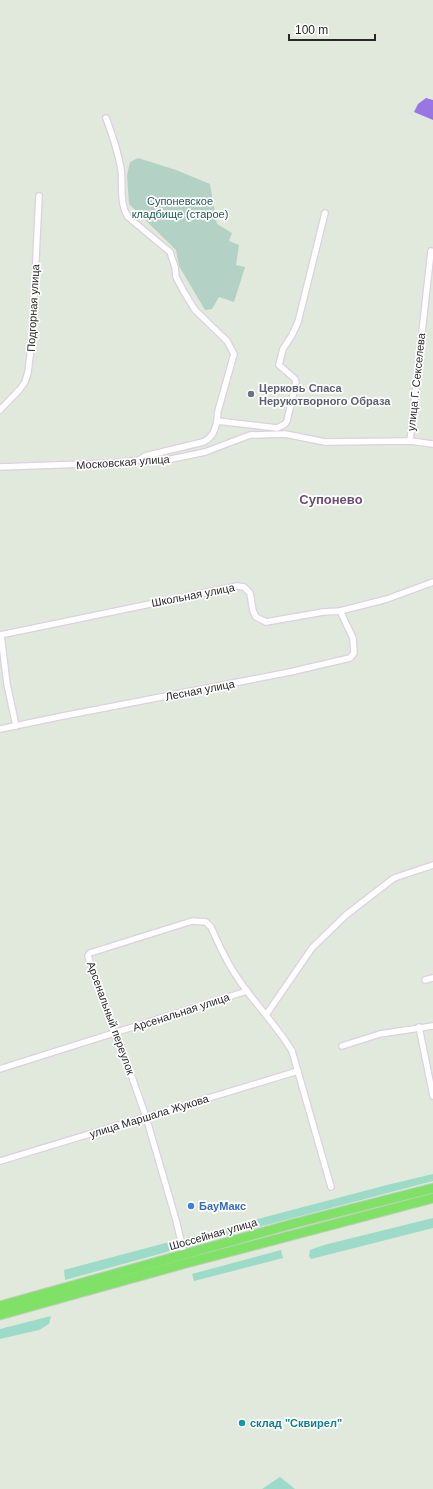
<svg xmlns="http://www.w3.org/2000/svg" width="433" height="1489" font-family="Helvetica,sans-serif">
  <rect width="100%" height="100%" fill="#e0e9db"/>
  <g fill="#9cdbc8">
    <path d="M433,1174v7l-246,65 -1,-8 201,-53z"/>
    <path d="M433,1218v10l-122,31 -2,-3 1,-6 14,-5z"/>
    <path d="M173,1241l1,9 -109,30 -1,-10z"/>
    <path d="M281,1250l2,8 -89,23 -2,-7z"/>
    <path d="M51,1316l-2,8 -10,6 -39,9v-10z"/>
    <path d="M280,1477l15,12h-33z"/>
  </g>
  <path fill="#b3d1c4" d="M138,158l38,12 34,14 7,40 15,9 -3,8 10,4 -3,20 9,2 -11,35 -15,-5 -7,12 -7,1 -26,-44 -3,-16 -47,-46 -2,-29 3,-13z"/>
  <path fill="#9777e2" d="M426,98l7,2v20l-19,-8 4,-8z"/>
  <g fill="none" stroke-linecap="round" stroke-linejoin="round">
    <defs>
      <g id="street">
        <path d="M106,118c6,16 12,33 15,51 2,16 -2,34 7,48l42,35 5,15 1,10 8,15 11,18 32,31 7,13 -16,57 -1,10"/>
        <path d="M0,410l20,-21 5,-7 3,-10 4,-32 7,-144"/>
        <path d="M410,441l21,-190"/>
        <path d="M139,460l6,-4 58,-14c9,-4 12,-11 14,-21l60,7 8,-4 2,-3 9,-39 -1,-3 -16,-14 4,-16 9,-14 6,-13 27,-109"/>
        <path d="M0,467l112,-4 27,-3 9,2 19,-2 38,-8 45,-17 35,-1 40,8 85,-1 23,3"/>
        <path d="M0,635l237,-49 7,1 6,6 3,18 3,6 10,5 57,-10 17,-1 47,-12 46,-17"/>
        <path d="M1,635l6,49 9,42"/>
        <path d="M0,729l58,-12 232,-45 60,-14 4,-5 -1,-15 -13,-27"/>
        <path d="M425,980l8,-2"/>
        <path d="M266,1015l46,-67 34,-33 48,-37 39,-13"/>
        <path d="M419,1027l14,69"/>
        <path d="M342,1046l38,-12 53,-8"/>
        <path d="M0,1069l247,-78"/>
        <path d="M0,1161l298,-90"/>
        <path d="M184,1254l-8,-34 -30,-103 -14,-40 -18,-44 -26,-77 2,-3 102,-32 14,1 5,5c7,16 14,32 24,47 17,27 41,50 57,77l39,136"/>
      </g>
      <g id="primary">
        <path d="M0,1306l292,-82 141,-36"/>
        <path d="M0,1315l183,-51 250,-66"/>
      </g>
    </defs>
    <use href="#street" stroke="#ddd0e0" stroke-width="8"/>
    <use href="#primary" stroke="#cbcbcb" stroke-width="11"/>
    <use href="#street" stroke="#fff" stroke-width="5.5"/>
    <use href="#primary" stroke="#7fe266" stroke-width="9"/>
  </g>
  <circle fill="#6b7280" stroke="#fff" stroke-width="1.5" cx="251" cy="394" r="4"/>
  <circle fill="#3f7fe0" stroke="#fff" stroke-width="1.5" cx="191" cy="1206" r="4"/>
  <circle fill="#0f9aa8" stroke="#fff" stroke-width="1.5" cx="242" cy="1423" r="4"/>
  <g text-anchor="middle" stroke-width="3.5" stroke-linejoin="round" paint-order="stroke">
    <g font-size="11" fill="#205d52" stroke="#fff">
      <text x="180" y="205">Супоневское<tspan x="180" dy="13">кладбище (старое)</tspan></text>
    </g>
    <g font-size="11" fill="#282828" stroke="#fff">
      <text transform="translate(33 308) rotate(-87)" y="4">Подгорная улица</text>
      <text transform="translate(416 382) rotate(-84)" y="4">улица Г. Секселева</text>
      <text transform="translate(123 462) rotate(-4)" y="4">Московская улица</text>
      <text transform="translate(193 595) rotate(-11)" y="4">Школьная улица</text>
      <text transform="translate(200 690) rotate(-11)" y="4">Лесная улица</text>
      <text transform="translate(181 1012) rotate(-18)" y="4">Арсенальная улица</text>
      <text transform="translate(111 1018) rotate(70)" y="4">Арсенальный переулок</text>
      <text transform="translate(149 1116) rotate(-17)" y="4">улица Маршала Жукова</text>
      <text transform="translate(213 1234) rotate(-16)" y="4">Шоссейная улица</text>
    </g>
    <g font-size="11" font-weight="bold" fill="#5b616d" stroke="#fff" text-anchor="start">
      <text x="259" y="392">Церковь Спаса<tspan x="259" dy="13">Нерукотворного Образа</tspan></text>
    </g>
    <g font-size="11" font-weight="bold" fill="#366cbe" stroke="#fff" text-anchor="start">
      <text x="199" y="1210">БауМакс</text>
    </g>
    <g font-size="11" font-weight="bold" fill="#0d838f" stroke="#fff" text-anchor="start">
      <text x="250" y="1427">склад "Сквирел"</text>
    </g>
    <g font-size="13" font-weight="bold" fill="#6e4d74" stroke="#fff">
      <text x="331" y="504">Супонево</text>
    </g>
  </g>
  <path d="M289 34v6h86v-6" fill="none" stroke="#282828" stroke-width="2"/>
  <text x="295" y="34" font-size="12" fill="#282828" stroke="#ffffff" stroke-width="3" paint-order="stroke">100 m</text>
</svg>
